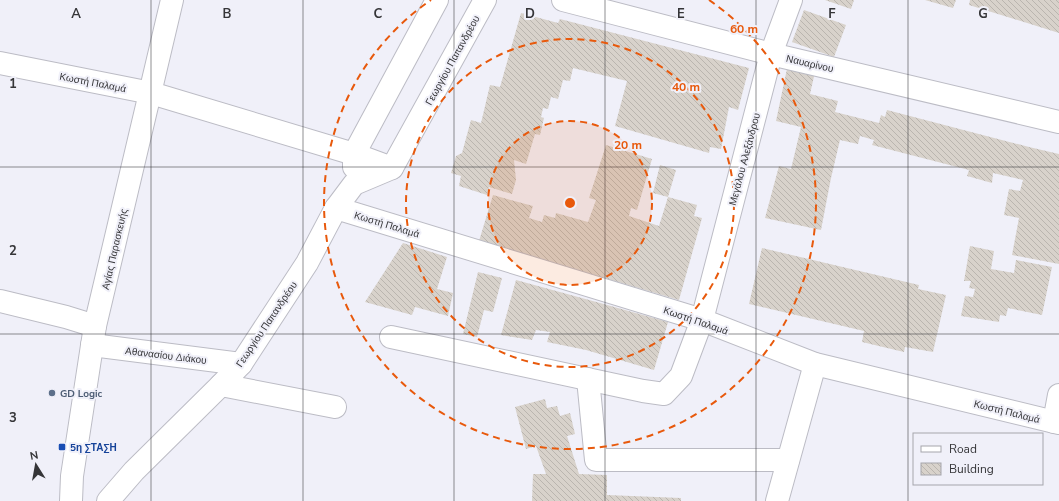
<svg xmlns="http://www.w3.org/2000/svg" width="1059" height="501" font-family="'Nunito Sans',sans-serif">
  <defs>
    <pattern id="building-back-hatch" width="6" height="6" patternUnits="userSpaceOnUse"><rect width="6" height="6" fill="#d8d2cb"/><path d="M-1 5l2 2M0 0l6 6M5-1l2 2" fill="none" stroke="#bab5af"/></pattern>
  </defs>
  <rect width="100%" height="100%" fill="#f0f0f9"/>
  <g fill="url(#building-back-hatch)">
    <path d="M825,0h29l-3,9z"/>
    <path d="M925,0h31l-3,8z"/>
    <path d="M970,0h89v33l-90,-28z"/>
    <path d="M804,10l42,15 -12,32 -42,-15z"/>
    <path d="M521,13l37,10 2,-4 189,49 -11,42 -9,-3 -8,42 -11,-2 -1,6 -94,-27 12,-45 -54,-13 -3,13 -7,-1 -5,19 -7,-2 -3,12 -5,-1 -2,9 3,1 -4,17 -5,-1 -9,30 -12,-4 2,20 -4,14 -23,-7 -2,8 -28,-9 2,-10 -10,-3 5,-17 6,-3 9,-33 10,3 9,-38 10,2z"/>
    <path d="M788,64l27,8 -5,22 28,7 -3,11 44,11 2,-8 4,2 2,-7 142,37 30,7v110l-47,-9 7,-37 -15,-3 5,-26 11,2 3,-11 -30,-7 -1,10 -25,-7 2,-6 -97,-25 2,-5 -14,-4 -2,8 -18,-4 -9,38 -10,52 -56,-12 14,-52 12,3 10,-42 -25,-6z"/>
    <path d="M606,145l46,14 -15,51 -6,-2 -2,8 30,10 9,-29 29,8 -3,11 8,2 -23,82 -200,-59 14,-46 40,11 -4,12 13,4 2,-7 11,3 1,-5 32,9 8,-22 -7,-2z"/>
    <path d="M660,165l16,5 -8,27 -15,-4z"/>
    <path d="M403,243l44,14 -10,32 16,4 -5,23 -33,-9 -3,8 -47,-13z"/>
    <path d="M970,246l24,5 -3,18 23,4 2,-13 36,7 -10,48 -34,-7 -2,8 -6,-1 -1,7 -38,-6 4,-20 8,1 2,-8 -6,-1 2,-7h-7z"/>
    <path d="M762,248l157,37 -1,4 28,6 -13,57 -28,-5 -1,5 -42,-10 2,-11 -115,-27z"/>
    <path d="M478,272l24,6 -9,34 -9,-2 -7,27 -14,-3z"/>
    <path d="M516,280l84,23 68,19 -14,48 -68,-20 -39,-8 3,-10 -14,-2 -4,10 -31,-5z"/>
    <path d="M545,399l2,9 10,-2 3,10 10,-3 5,21 -8,2 12,38 28,1v20l74,3v3h-149l1,-27h13l-10,-28 -10,3 -11,-42z"/>
  </g>
  <g fill="none" stroke-linecap="round" stroke-linejoin="round">
    <defs>
      <g id="minor">
        <path d="M563,0l208,54 288,68"/>
        <path d="M0,63l151,30 203,61 38,14"/>
        <path d="M354,167v-13l83,-154"/>
        <path d="M336,208l366,112 113,44 244,59"/>
        <path d="M0,301l66,16 29,9"/>
        <path d="M391,337l252,54 21,3 17,-18 21,-56 69,-266 20,-54"/>
        <path d="M92,345l149,19"/>
        <path d="M588,379l8,81h192"/>
        <path d="M221,385l114,22"/>
        <path d="M1054,422l5,-27"/>
        <path d="M71,501l1,-25 23,-150 77,-326"/>
        <path d="M108,501l26,-30 87,-86 20,-21 66,-101 29,-55 18,-24 38,-16 93,-168"/>
        <path d="M777,501l38,-137"/>
      </g>
    </defs>
    <use href="#minor" stroke="#bcbcc5" stroke-width="24"/>
    <use href="#minor" stroke="#fff" stroke-width="22"/>
  </g>
  <path fill="none" stroke="#353538" stroke-width="1" stroke-opacity="0.55" d="M151,0v501M303,0v501M454,0v501M605,0v501M756,0v501M908,0v501M0,167h1059M0,334h1059"/>
  <circle cx="570" cy="203" r="82" fill="#e8590c" fill-opacity=".12"/>
  <g fill="none" stroke="#e8590c" stroke-width="2" stroke-dasharray="7 5">
    <circle cx="570" cy="203" r="82"/>
    <circle cx="570" cy="203" r="164"/>
    <path d="M709 0A246 246 0 1 1 431 0"/>
  </g>
  <circle fill="#5c6f8a" stroke="#f0f0f9" stroke-width="1.5" cx="52" cy="393" r="4"/>
  <rect fill="#1a4fb4" stroke="#f0f0f9" stroke-width="1.5" x="58" y="443" width="8" height="8" rx="2"/>
  <g text-anchor="middle" stroke-width="4" stroke-linejoin="round" paint-order="stroke">
    <g font-size="10" fill="#353538" stroke="#f0f0f9">
      <text transform="translate(452 60) rotate(-61)" y="4">Γεωργίου Παπανδρέου</text>
      <text transform="translate(810 63) rotate(13)" y="4">Ναυαρίνου</text>
      <text transform="translate(93 82) rotate(11)" y="4">Κωστή Παλαμά</text>
      <text transform="translate(744 159) rotate(-75)" y="4">Μεγάλου Αλεξάνδρου</text>
      <text transform="translate(387 224) rotate(17)" y="4">Κωστή Παλαμά</text>
      <text transform="translate(114 249) rotate(-77)" y="4">Αγίας Παρασκευής</text>
      <text transform="translate(696 320) rotate(19)" y="4">Κωστή Παλαμά</text>
      <text transform="translate(266 324) rotate(-56)" y="4">Γεωργίου Παπανδρέου</text>
      <text transform="translate(166 355) rotate(7)" y="4">Αθανασίου Διάκου</text>
      <text transform="translate(1007 411) rotate(14)" y="4">Κωστή Παλαμά</text>
    </g>
    <g font-size="10" font-weight="bold" fill="#4e5e75" stroke="#f0f0f9" text-anchor="start">
      <text x="60" y="397">GD Logic</text>
    </g>
    <g font-size="10" font-weight="bold" fill="#164399" stroke="#f0f0f9" text-anchor="start">
      <text x="70" y="451">5η ΣΤΑΣΗ</text>
    </g>
  </g>
  <g font-size="13" text-anchor="middle" font-weight="bold" fill="#353538" stroke="#f0f0f9" stroke-width="4" stroke-linejoin="round" paint-order="stroke">
    <text x="76" y="18">A</text>
    <text x="227" y="18">B</text>
    <text x="378" y="18">C</text>
    <text x="530" y="18">D</text>
    <text x="681" y="18">E</text>
    <text x="832" y="18">F</text>
    <text x="983" y="18">G</text>
    <text x="13" y="88">1</text>
    <text x="13" y="255">2</text>
    <text x="13" y="422">3</text>
  </g>
  <circle cx="570" cy="203" r="6" fill="#e8590c" stroke="#f0f0f9" stroke-width="2"/>
  <g font-size="12" text-anchor="middle" font-weight="bold" fill="#e8590c" stroke="#f0f0f9" stroke-width="4" stroke-linejoin="round" paint-order="stroke">
    <text x="744" y="33">60 m</text>
    <text x="686" y="91">40 m</text>
    <text x="628" y="149">20 m</text>
  </g>
  <rect x="913" y="433" width="130" height="52" fill="#f0f0f9" stroke="#a5a5ac"/>
  <rect x="921" y="446" width="20" height="6" fill="#ffffff" stroke="#a5a5ac"/>
  <text x="949" y="453" font-size="12" fill="#353538">Road</text>
  <rect x="921" y="463" width="20" height="12" fill="url(#building-back-hatch)" stroke="#a5a5ac"/>
  <text x="949" y="473" font-size="12" fill="#353538">Building</text>
  <g transform="translate(36 465) rotate(349)" stroke="#f0f0f9" stroke-width="3" paint-order="stroke">
  <path d="M0-3L7 15L0 10L-7 15Z" fill="#353538"/>
  <text y="-6" font-size="11" font-weight="bold" text-anchor="middle" fill="#353538">N</text>
  </g>
</svg>
